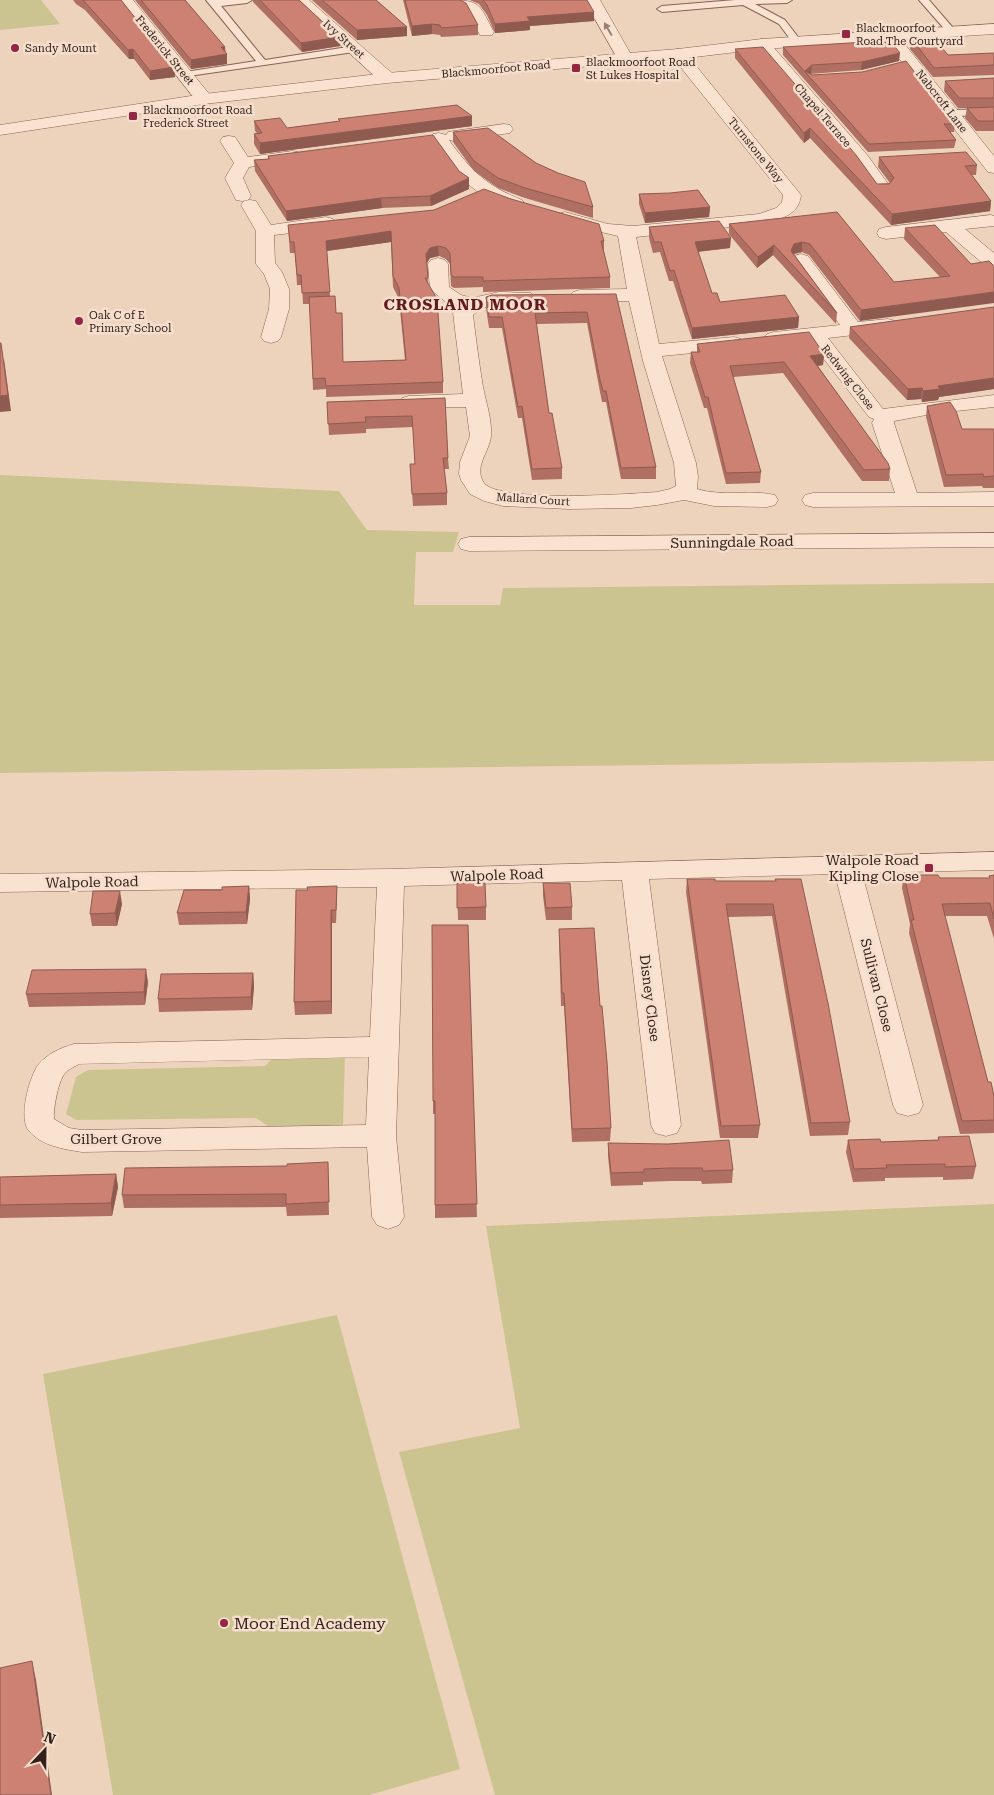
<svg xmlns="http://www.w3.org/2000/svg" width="994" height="1795" font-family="'Roboto Serif',serif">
  <rect width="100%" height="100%" fill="#eed3bc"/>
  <g fill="#cbc491">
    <path d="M0,0h41l19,24 -60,6z"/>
    <path d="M0,475l339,16 28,39 92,2 -6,20h-37l-2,53h86l3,-17 491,-5v178l-994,12z"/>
    <path d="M276,1055h69l-2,70 -72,3 -15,-10 -180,2 -10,-6 10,-37 12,-7 177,-4z"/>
    <path d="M994,1204v591h-499l-96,-343 121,-24 -34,-202z"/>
    <path d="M337,1315l123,454 -91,26h-256l-70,-421z"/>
  </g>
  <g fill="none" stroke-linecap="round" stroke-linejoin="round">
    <defs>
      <g id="service">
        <path d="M206,0h46l-5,3 -26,3 44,54 89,-14 5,3 -5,3 -172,25v-4l3,-1 71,-11z"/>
        <path d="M735,0h57l-5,3 -32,1 30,16 16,21 -5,3 -3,-1 -14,-19 -36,-19 -81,7 -5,-3 5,-3z"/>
        <path d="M919,0h10l25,29v4h-6z"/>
        <path d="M994,109v6l-42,1 -5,-3 5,-3z"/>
      </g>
      <g id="minor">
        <path d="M117,0h16l77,95 2,4 -2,4h-12z"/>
        <path d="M292,0h17l84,74 2,4 -2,4h-12z"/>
        <path d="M449,0c33,0 30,5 45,32l-2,3h-12l-13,-24 -15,-8z"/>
        <path d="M584,0h16l33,58 -2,3h-12z"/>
        <path d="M889,30l6,2 99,124v17l-6,-1 -105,-134 -2,-3 2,-3z"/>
        <path d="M762,39l6,2 100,115 23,32 -3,4 -6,1 -6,-1 -20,-28 -100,-117 -2,-3 2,-3z"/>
        <path d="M678,49l6,2 117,144c-2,19 -17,22 -32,28l-133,14 23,107 75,-7 7,2 3,4 -3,4 -7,2 -72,7 34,107 2,14 -1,12c25,8 53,0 78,6l3,5 -3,5 -8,2 -53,-1 -30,-6 -27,5 -26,3 -62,1 -66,-3 -19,-5 -14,-7 -9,-14 -2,-6 1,-12 10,-26 -4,-29 -57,1 -7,-2 -3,-4 3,-4 7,-2 54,-2 -10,-81 6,-7 -12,-3 -17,-14 -2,-25 3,-4 7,-2 7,2 3,4 1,23 12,8 11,3 27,-6 32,1 3,4 -3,4c-22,6 -39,-3 -58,14 3,24 6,48 10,72 3,15 9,32 8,49 -1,15 -18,31 -7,47 15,20 146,11 173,9l13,-3 6,-3 -2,-23 -31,-102 -14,-60 -49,1 -7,-2 -3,-4 3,-4 7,-2 47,-1 -9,-53 -60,-14 -2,-4 2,-4 7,-2 43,12 25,2 126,-12 17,-6 6,-6 1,-7 -113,-141 2,-3z"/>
        <path d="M504,124l6,1 3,4 -3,4 -56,8 -5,-1c22,31 38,46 73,60l3,4 -3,4c-8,2 -14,-1 -22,-4 -32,-13 -50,-38 -70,-66l3,-4 6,-1 7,2 2,-3 6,-1z"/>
        <path d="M229,136l6,1 13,20 44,-6 6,1 3,4 -3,4 -6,1 -43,6 -6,11 8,18 -3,4 -6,1 -6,-1 -11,-22 9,-15 -14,-22 3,-4z"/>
        <path d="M250,200l6,1 15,24 55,-8 7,2 2,4 -2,4 -7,2 -52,6 1,28 7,9 7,17v20l-8,28 -3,4 -7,2 -7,-2 -3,-4 8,-28 1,-20 -6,-15 -8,-10v-33l-15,-26 3,-4z"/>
        <path d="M991,215l3,1v10l-29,3 29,24v16l-7,-2 -41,-35 -60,7 -7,-2 -2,-4 2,-4 7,-2z"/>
        <path d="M801,254l7,2 50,66 30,-3 7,2 3,4 -3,4 -7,2 -60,7 55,71 111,-14v12l-57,6 -43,8v2l23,70 77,-1v14l-181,1 -8,-2 -3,-5 3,-5 8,-2h82l-23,-70 2,-4 -5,-2 -60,-77 -35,4 -7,-2 -3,-4 3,-4 7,-2 66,-7 -48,-65 2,-4z"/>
        <path d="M994,533v14l-525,4 -8,-2 -3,-5 3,-5 8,-2z"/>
        <path d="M994,852v18l-132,3 61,232 -4,8 -11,3 -11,-3 -4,-8 -58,-231 -186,5 32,246 -4,8 -11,3 -11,-3 -4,-8 -29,-245 -218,6 -8,250 8,81 -5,8 -11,4 -11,-4 -5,-8 -5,-70 -285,5c-19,-3 -40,-6 -53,-21 -11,-12 0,-53 9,-66 9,-11 22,-17 36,-21l296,-7 7,-150 -377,5v-18l391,-5zM369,1057l-3,68 -284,5 -13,-2 -15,-9c-1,-9 4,-35 9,-43 3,-6 11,-9 16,-12z"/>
      </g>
      <path id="tertiary" d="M994,24v10l-232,15 -84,10 -291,24 -183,21 -204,31v-10l204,-31 183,-21 291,-24 84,-10z"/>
    </defs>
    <use href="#service" stroke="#856356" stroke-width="2"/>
    <use href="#minor" stroke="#856356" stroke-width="1"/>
    <use href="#tertiary" stroke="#856356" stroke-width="1"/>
    <use href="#service" fill="#f9e2cf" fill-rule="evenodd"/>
    <use href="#minor" fill="#f9e2cf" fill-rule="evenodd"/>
    <use href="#tertiary" fill="#f9e2cf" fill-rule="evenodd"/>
  </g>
  <g fill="#af6f62" fill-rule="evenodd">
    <path d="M73,0h48l53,67 1,10 -25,3 -16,-21h-5l-44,-49 -9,-6z"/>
    <path d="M135,0h50l40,47 2,17 -36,5z"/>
    <path d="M253,0h46l40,37 1,9 -38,6 -49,-50z"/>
    <path d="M312,0h64l31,27v9l-50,4z"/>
    <path d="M403,0h57l18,25v10l-37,2 -1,-2 -8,-1 -20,2z"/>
    <path d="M470,0h117l7,21 -64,5v4l-35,3 -8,-18 -8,-11z"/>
    <path d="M912,39l36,16 46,-2v22l-61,2 -23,-28z"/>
    <path d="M783,47l116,14 -38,9 -51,4 145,50 -1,8h-4l6,8 -2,8 -86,4 -85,-97z"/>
    <path d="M735,49l142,135 13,-1 -12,-16 1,-10 98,8 -1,10h-4l19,26 -1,10 -99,14 -81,-87 -6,5 -69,-85z"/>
    <path d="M994,78v53h-18l-11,-13 2,-10h-9l-14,-17 1,-10z"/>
    <path d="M472,116v10l-212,28 -6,-10v-10l3,-1 -2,-2 -1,-10 33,7 52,-7 -1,-2z"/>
    <path d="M453,132l83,31 22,10 35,34v11l-68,-20 -27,-10 -24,-17 -21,-29z"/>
    <path d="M268,156l191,15 10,7v11l-38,17 -49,2 -95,13 -32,-50 -1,-11 14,-1z"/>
    <path d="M639,194l71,13 -1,10 -64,6 -6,-19z"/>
    <path d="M837,212l57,70 46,-5 -36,-38 1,-11 66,36 18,-3 -129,60 -51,-66 -7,-3 -8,2 43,59 -1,11 -63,-69 -16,13 -28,-34v-10z"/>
    <path d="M288,225l316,16v11l6,25v11l-127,4v-5l-29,1 -3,-2 -1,-22 -4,-5 -7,-3 -9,2 -3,5 1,21 15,98v11l-117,4v-8l-13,1 -3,-86h-7l-1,-19h-5l-2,-32h-5zM391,242l2,45 6,12 6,61 -62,2 -7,-49 -6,-17 -3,-45z"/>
    <path d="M649,227l81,21 -32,4 14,41 8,9 79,15 -1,11 -106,11 -19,-58h-4l-9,-29 -7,1 -4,-15z"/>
    <path d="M616,294l40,173v12h-35l-15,-77h-4l-2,-10 -13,-69 -51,1 13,89 13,55v11l-30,1 -10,-62h-4l-16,-90h-13l-3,-20v-11z"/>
    <path d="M994,307v82l-55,8 -1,3 -16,2 -1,-3 -14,1 -58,-62 1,-11z"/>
    <path d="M697,344l127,10 -1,11 -5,1 72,103 -1,12h-27l-79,-108 -50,4 28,95 -1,11 -34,1 -19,-76h-3l-14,-45 1,-11h6z"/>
    <path d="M445,398l3,60 1,11h-5l3,24v12l-34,1 -3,-42h5l-2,-37 -47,2v4l-37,2 -2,-33z"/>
    <path d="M927,406l35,23h32v59h-11l-1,-2 -38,1 -18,-70z"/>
    <path d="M904,875l36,3h49v-2l5,-1v64l-7,-23h-42l43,166 6,14v37l-34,1 -51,-201 1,-9 -8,-36z"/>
    <path d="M687,879l28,2h60v-2l75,243 -2,13 -38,1 -38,-220 -45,1 33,208 -2,13h-38l-34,-246z"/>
    <path d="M457,883l29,24v13h-28z"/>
    <path d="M543,883l29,24v13h-26l-3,-24z"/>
    <path d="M249,886l1,13 -3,25 -68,1 -2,-12 45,-23z"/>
    <path d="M337,886v13l-1,24h-4v91l-37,1 -1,-13 14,-112z"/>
    <path d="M122,904l-5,22h-25l-2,-12z"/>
    <path d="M468,925l9,292 -42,1v-104h-2v-13z"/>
    <path d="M559,929l41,77 11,122 -1,13 -38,1 -8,-136h-3l-2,-65z"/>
    <path d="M253,973l1,13 -2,24 -93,2 -1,-13z"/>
    <path d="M148,982l-3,23 -116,2 -3,-13z"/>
    <path d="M938,1137l38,29 -3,13 -30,1v-3l-58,1v3l-32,1 -7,-30 2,-12 33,2 57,-2z"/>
    <path d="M608,1143l125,27 -1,13 -30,1 -1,-3h-31l-27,1v3l-32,1 -3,-30z"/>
    <path d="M116,1174l2,13 -6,29 -112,2v-41z"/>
    <path d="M328,1175l1,40 -42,1 -1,-9 -162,1 -2,-13z"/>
  </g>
  <g fill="#8f5a50">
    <path d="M594,12v9l-64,5v4l-35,3v-9l32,-7z"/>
    <path d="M432,24v10l-20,2v-10z"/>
    <path d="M407,27v9l-50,4v-10z"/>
    <path d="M339,37l1,9 -38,6 -1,-9z"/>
    <path d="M221,47h4v7h2v10l-36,5v-9z"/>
    <path d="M133,49l1,10h-5l-1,-9z"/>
    <path d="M900,53l-1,8 -38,9 1,-8z"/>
    <path d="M812,65l-1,8 -3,2 -3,-4z"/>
    <path d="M174,67l1,10 -25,3v-9z"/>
    <path d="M472,116v10l-212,28v-11z"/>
    <path d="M810,128v10l-6,5v-10z"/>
    <path d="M469,178v11l-38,17 -1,-10z"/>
    <path d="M381,198l1,10 -95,13 -1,-10z"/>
    <path d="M991,201l-1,10 -99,14 1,-11z"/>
    <path d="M710,207l-1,10 -64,6v-10z"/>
    <path d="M391,231v11l-65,9v-10z"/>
    <path d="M731,238l-1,10 -36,4 1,-10z"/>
    <path d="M802,242v10l-9,2 -2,-3 3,-7z"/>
    <path d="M774,245l-1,10 -16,13 1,-11z"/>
    <path d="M438,246l1,10 -9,2 -4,6v-10l4,-6z"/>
    <path d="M994,292v11l-134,18 1,-11z"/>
    <path d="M799,317l-1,11 -106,11v-11z"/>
    <path d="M824,354l-1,11 -14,2 1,-11z"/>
    <path d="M4,359l7,52 -11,1v-16z"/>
    <path d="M994,378v11l-55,8 -1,3 -16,2 1,-11 15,-5z"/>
    <path d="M922,388l-1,11 -14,1 1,-11z"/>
    <path d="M249,886l1,13 -3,25 -1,-12z"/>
    <path d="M120,891l2,13 -5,22 -2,-13z"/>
    <path d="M331,910l1,13v91l-1,-13z"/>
    <path d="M146,969l2,13 -3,23 -1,-13z"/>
    <path d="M253,973l1,13 -2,24 -1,-13z"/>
    <path d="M116,1174l2,13 -6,29 -1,-13z"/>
    <path d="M32,1661l4,19 16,115h-1z"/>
  </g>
  <g fill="#cc8172" stroke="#8f5a50">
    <path d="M83,0h38l53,67 -24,4 -17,-22 -5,1z"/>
    <path d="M141,0h44l40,47h-4l6,7 -36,6z"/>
    <path d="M260,0h39l40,37 -38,6z"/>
    <path d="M322,0h54l31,27 -50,3z"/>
    <path d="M405,0h55l6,3 12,22 -37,3 -1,-3 -8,-1 -20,2z"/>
    <path d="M483,0h104l7,12 -67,5 3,4 -35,3 -8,-19z"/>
    <path d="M934,38l14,17 46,-2v12l-60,3 -22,-29z"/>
    <path d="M866,42l1,2 24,-2 9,11 -38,9 -50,3 -7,6 7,4 50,-3 44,-11 49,63h-11l12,16 -87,4 -86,-97z"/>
    <path d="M763,47l93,108 21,29h12l5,-6 -15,-21 87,-5 11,13 -12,1 26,35 -99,13 -82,-86 -6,5 -69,-84z"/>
    <path d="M994,78v20h-35l-14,-17z"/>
    <path d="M457,105l15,11 -212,27 -6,-9 8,-1 -8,-12 26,-3 7,10 53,-7 -2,-2z"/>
    <path d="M994,107v14h-16l-11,-13z"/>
    <path d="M488,128l48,35 22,10 27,9 8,25 -68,-19 -27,-10 -24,-17 -21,-29z"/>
    <path d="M433,135l26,36 10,7 -39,18 -49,2 -95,13 -32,-51 15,-1 -1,-3z"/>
    <path d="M484,189l27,10 88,25 5,17h-3l9,36 -127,4v-4h-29l-3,-2 -1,-22 -4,-5 -8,-2 -8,2 -4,6 2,24h-3l12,21 6,83 -117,4 -1,-8 -12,1 -4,-82 26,-1 1,17h6l1,49 63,-2 -7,-72 -6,-12 -2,-45 -65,10 4,51 -28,1 -1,-18h-4l-3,-33h-4l-2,-17 146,-15z"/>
    <path d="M698,190l12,17 -65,6 -6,-19 31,-1z"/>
    <path d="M837,212l57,70 56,-6 -45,-48 30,-3 36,39 18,-3 5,5v26l-133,18 -51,-66 -8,-2 -8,2 -3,7 46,62 -63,-68 -16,12 -29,-33z"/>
    <path d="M719,221l12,17 -36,4 17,51h5l3,9 65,-7 14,22 -107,11 -18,-58 -4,1 -9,-29h-7l-5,-15z"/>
    <path d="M616,294l40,173 -35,1 -15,-77h-3l-3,-11 -13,-68 -52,1 14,100h3l10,55 -30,1 -10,-63 -4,1 -16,-90h-13l-3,-20 6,-2z"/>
    <path d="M994,307v71l-56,8 2,3 -17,2 -1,-3 -14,1 -58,-62z"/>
    <path d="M809,332l15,22 -14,2 78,107 2,6 -26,1 -80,-108 -54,4 31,106 -35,1 -18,-76h-3l-14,-45h9l-3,-8z"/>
    <path d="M0,343h1l7,52 -8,1z"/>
    <path d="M445,398l3,60h-5l4,35 -35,1 -2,-30h5l-3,-48 -47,1 1,5 -38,2 -1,-22z"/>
    <path d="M950,402l6,9 6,18h32v47l-10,1 -1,-3 -37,1 -19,-69z"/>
    <path d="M904,875h34l2,3h50l-1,-2 5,-1v44l-4,-16 -48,1 46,178h3l3,14v24l-32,1 -51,-201h3z"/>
    <path d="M687,879h28v2h61l-1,-2h26l27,124 22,119 -39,1 -38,-219h-47l34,221 -39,1z"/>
    <path d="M457,883h28l1,24 -29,1z"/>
    <path d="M543,883h27l2,24 -26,1z"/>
    <path d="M249,886l-3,26 -69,1 7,-23h38v-3z"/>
    <path d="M337,886l-1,24h-5v91l-37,1 2,-112h12l-1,-3z"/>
    <path d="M93,891h27l-5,22 -25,1z"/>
    <path d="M432,925h36l9,279 -42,1v-104h-2z"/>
    <path d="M594,928l6,78h2l5,56 4,66 -39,1 -8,-136h-2l-3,-64z"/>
    <path d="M146,969l-2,23 -118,2 6,-24z"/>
    <path d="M253,973l-2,24 -93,2 3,-25z"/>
    <path d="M969,1136l7,30 -31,1v-3l-59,1 1,3 -33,1 -6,-29 32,-1 1,3 58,-2 -1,-3z"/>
    <path d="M729,1140l4,30 -30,1 -1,-3h-31l-27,1v3l-33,1 -3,-30 60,1z"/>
    <path d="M328,1162l1,40 -43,2v-10l-164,1 3,-27 162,-2v-2z"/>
    <path d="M116,1174l-5,29 -111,2v-28z"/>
    <path d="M32,1661l19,134h-51v-127z"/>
  </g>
  <defs><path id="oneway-solid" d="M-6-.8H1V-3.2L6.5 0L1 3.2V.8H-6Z" transform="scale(1.25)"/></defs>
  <use fill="#968275" href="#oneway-solid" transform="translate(608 29) rotate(-120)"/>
  <g fill="#942642" stroke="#f5dfcc" stroke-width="2">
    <rect x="841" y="29" width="10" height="10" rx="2.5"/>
    <circle cx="15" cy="48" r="5"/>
    <rect x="571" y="63" width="10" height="10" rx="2.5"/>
    <rect x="128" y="111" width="10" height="10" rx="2.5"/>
    <circle cx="79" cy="321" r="5"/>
    <rect x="924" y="863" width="10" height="10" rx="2.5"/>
    <circle cx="224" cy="1623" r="5"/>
  </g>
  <g text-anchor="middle" stroke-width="5" stroke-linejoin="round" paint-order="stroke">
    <g font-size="11" fill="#34211b" stroke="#f5dfcc" text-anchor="start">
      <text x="856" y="32">Blackmoorfoot<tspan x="856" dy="13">Road The Courtyard</tspan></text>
      <text x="25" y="52">Sandy Mount</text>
      <text x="586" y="66">Blackmoorfoot Road<tspan x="586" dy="13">St Lukes Hospital</tspan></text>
      <text x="143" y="114">Blackmoorfoot Road<tspan x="143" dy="13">Frederick Street</tspan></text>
      <text x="89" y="319">Oak C of E<tspan x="89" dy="13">Primary School</tspan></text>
    </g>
    <g font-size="11" fill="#34211b" stroke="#f5dfcc">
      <text transform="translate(344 39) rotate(42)" y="4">Ivy Street</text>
      <text transform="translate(165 50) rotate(51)" y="4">Frederick Street</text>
      <text transform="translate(496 69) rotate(-5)" y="4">Blackmoorfoot Road</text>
      <text transform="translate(942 101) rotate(52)" y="4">Nabcroft Lane</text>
      <text transform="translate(823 115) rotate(49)" y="4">Chapel Terrace</text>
      <text transform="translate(756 150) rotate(51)" y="4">Turnstone Way</text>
      <text transform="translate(848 377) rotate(52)" y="4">Redwing Close</text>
      <text transform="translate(533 499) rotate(4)" y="4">Mallard Court</text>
    </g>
    <g font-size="14" fill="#34211b" stroke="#f5dfcc">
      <text transform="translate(732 542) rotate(-1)" y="5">Sunningdale Road</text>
      <text transform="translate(497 875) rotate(-2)" y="5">Walpole Road</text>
      <text transform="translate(92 882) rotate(-1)" y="5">Walpole Road</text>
      <text transform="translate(877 985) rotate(76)" y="5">Sullivan Close</text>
      <text transform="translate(650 998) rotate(83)" y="5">Disney Close</text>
      <text x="116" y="1144">Gilbert Grove</text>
    </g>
    <g font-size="14" fill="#34211b" stroke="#f5dfcc" text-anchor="end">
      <text x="919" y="865">Walpole Road<tspan x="919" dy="16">Kipling Close</tspan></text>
    </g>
    <g font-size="16" font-weight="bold" letter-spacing="1" fill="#611a1d" stroke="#f5dfcc">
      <text x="465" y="310">CROSLAND MOOR</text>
    </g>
    <g font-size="16" fill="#34211b" stroke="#f5dfcc" text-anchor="start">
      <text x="234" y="1629">Moor End Academy</text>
    </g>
  </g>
  <g transform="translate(45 1750) rotate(22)" stroke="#f5dfcc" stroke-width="4" paint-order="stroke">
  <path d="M0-4L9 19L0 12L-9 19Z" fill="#34211b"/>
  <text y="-8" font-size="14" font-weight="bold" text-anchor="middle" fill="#34211b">N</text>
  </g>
</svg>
